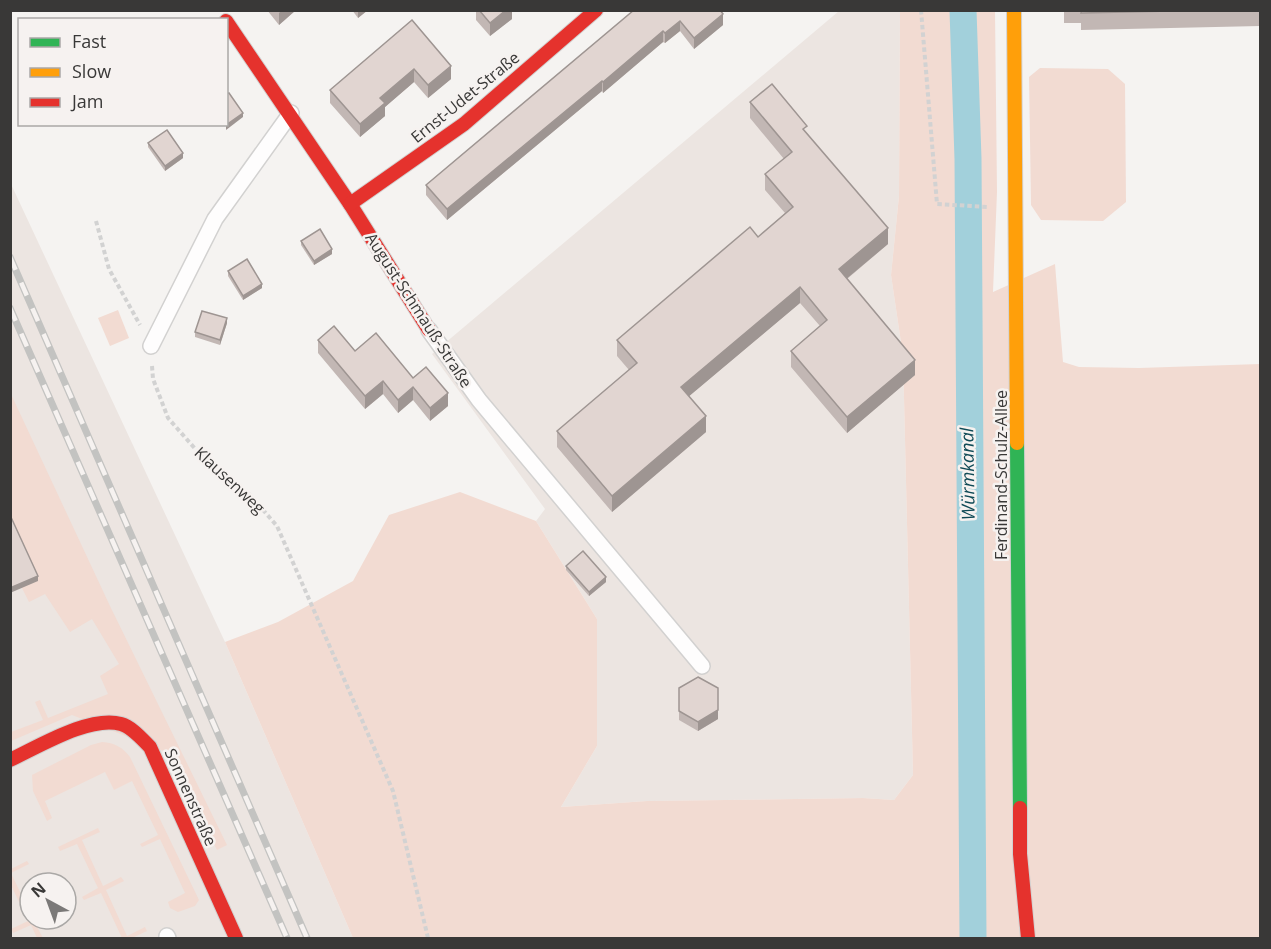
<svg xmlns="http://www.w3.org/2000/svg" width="1271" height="949" font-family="'Open Sans',sans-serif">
  <rect width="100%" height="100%" fill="#f5f3f1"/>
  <g fill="#ece5e1" fill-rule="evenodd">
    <path d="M839,11h61l-1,185 -8,79 12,81 10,419 -19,25 -31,-2 -216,3 -86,6 36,-61v-127l-61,-98 9,-12 -113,-155z"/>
    <path d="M10,182l215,460 128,296h-342zM30,883h36v36h-36z"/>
  </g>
  <g fill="#f2dbd2">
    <path d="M900,11h95l2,181 -4,100 62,-28 8,98 16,5 60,1 121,-4v574h-907l-128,-296 53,-20 75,-41 36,-66 71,-23 76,29 61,98v127l-36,61 86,-6 216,-3 31,2 19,-25 -10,-419 -12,-81 8,-79z"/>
    <path d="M1040,68l68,1 17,15 1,118 -23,19 -62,-1 -10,-15 -2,-128z"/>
    <path d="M118,310l11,28 -19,8 -12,-28z"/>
    <path d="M10,392l100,214 117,239 -10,5 -51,-98 -94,-37 -61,26v-9l32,-12 -8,-18 5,-2 8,18 60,-24 -8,-18 19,-12 -27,-45 -22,13 -25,-38 -16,8 -7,-14 -11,-68z"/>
    <path d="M102,742c13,1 20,5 28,15l69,143 -4,6 -17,6 -8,-4 -2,-6 17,-9 -25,-54 -18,8 -2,-3 18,-9 -26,-54 -18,9 -9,-18 -60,29 7,17 -5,3 -14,-30 -1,-16 59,-30z"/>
    <path d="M98,828l2,4 -18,8 21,46 18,-9 3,4 -18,9 21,46 18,-9 2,4 -15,7h-10l-21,-45 -17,7 -2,-3 16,-9 -21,-44 -17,7 -2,-4z"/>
    <path d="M27,861l2,3 -18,9 19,40v6h12l-7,4 8,15h-6l-6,-13 -18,8 -2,-4 17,-8 -17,-36v-16z"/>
  </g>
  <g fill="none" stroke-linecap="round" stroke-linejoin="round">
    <path stroke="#a2d0db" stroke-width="27" d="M963,10l5,149 5,779"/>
    <defs>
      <g id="lane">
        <path d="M429,330l50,70 223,266"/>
        <path d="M151,346l64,-127 76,-106"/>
        <path d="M167,936l1,2"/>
      </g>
      <path id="fast" d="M1017,443l3,365"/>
      <path id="slow" d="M1014,10l3,433"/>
      <g id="jam">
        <path d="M226,21l124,183 79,126"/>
        <path d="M350,204l114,-80 132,-114"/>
        <path d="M10,760c28,-13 80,-45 111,-36 11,3 21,15 29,23l86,191"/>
        <path d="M1020,808v46l8,84"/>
      </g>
    </defs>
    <use href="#lane" stroke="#d2d1d0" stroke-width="18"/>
    <use href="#fast" stroke="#d2d1d0" stroke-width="16"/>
    <use href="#slow" stroke="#d2d1d0" stroke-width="16"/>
    <use href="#jam" stroke="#d2d1d0" stroke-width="16"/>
    <g stroke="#d2d2d2" stroke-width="4" stroke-dasharray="4.5 3" stroke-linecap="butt">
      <path d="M921,10l16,194 51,3"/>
      <path d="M96,221l13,48 31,56"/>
      <path d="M152,366l1,13 15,39 45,51 37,26 27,31 116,265 35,147"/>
    </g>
    <use href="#lane" stroke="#fefdfd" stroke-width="15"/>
    <use href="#fast" stroke="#30b455" stroke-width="14"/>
    <use href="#slow" stroke="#ff9f0a" stroke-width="14"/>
    <use href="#jam" stroke="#e5322d" stroke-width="14"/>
    <defs>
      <g id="rail">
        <path d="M10,257l297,681"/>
        <path d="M10,308l277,630"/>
      </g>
    </defs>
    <use href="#rail" stroke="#c3c3c1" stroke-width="7"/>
    <use href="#rail" stroke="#f6f2f0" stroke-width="4.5" stroke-dasharray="14" stroke-linecap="butt"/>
  </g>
  <g fill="#c2b7b4">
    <path d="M267,10h29l-17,15z"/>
    <path d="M352,10h16l-10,8z"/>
    <path d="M476,10h36v9l-22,17 -14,-16z"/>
    <path d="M634,10l89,15 -29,24 -14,-18 -15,12 -2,-1 -60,51 -1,-2 -155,129 -21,-25v-10z"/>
    <path d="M1064,10h196v16l-179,4v-7h-17z"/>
    <path d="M412,20l39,59 -23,19 -14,-16 -29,25v9l-25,21 -30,-34v-13z"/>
    <path d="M750,102l57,31 81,111 -41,35 68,96 -68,58 -56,-66v-16l29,-25 -20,-23 -111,93 17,36 -94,80 -55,-65v-16l72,-61 -12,-14v-16l141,-103 27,-24 -20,-23v-16l19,-15 -34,-41z"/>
    <path d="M148,143l35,15 -18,13 -17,-24z"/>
    <path d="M301,241l31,13 -18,11 -13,-20z"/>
    <path d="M228,271l34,17 -19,12 -15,-24z"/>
    <path d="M227,323l-7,22 -25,-8v-5z"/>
    <path d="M318,340l37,11 58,27 35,28 -18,15 -17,-21 -15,13 -15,-19 -18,15 -47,-56z"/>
    <path d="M566,566l40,16 -17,14 -23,-26z"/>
    <path d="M679,688h39v31l-20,12 -19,-11z"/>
  </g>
  <g fill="#9e9592">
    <path d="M282,10h14l-17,15v-12z"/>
    <path d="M358,10h10l-10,8z"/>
    <path d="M506,10h6v9l-22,17v-13z"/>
    <path d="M723,14v11l-29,24v-11z"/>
    <path d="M680,21v10l-15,12v-10z"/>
    <path d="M663,31v11l-60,51v-11z"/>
    <path d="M451,66v13l-23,19v-13z"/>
    <path d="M414,69v13l-29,25v9l-25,21v-13l20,-26z"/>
    <path d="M602,81v10l-155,129v-11z"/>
    <path d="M243,113v4l-17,13v-5z"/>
    <path d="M183,153v5l-18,13v-5z"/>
    <path d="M888,228v16l-49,41v-16z"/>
    <path d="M332,249v5l-18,11v-4z"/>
    <path d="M262,284v4l-19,12v-4z"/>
    <path d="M800,287v16l-119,100v-16z"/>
    <path d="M227,318v5l-7,22v-5z"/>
    <path d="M915,360v15l-68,58v-16z"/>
    <path d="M383,381v13l-18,15v-13z"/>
    <path d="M413,387v13l-15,13v-13z"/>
    <path d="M448,393v13l-18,15v-13z"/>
    <path d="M706,416v16l-94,80v-16z"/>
    <path d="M38,576v5l-28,12v-5z"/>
    <path d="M606,577v5l-17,14v-4z"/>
    <path d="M718,710v9l-20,12v-9z"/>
  </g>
  <g fill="#e1d5d1" stroke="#9e9592" stroke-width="1.5">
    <path d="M479,10h27l-16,13z"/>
    <path d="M634,10h86l3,4 -29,24 -14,-17 -15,12 -2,-2 -60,51 -1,-1 -155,128 -21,-24z"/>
    <path d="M1082,10h136l-137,3z"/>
    <path d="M412,20l39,46 -23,19 -14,-16 -34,29 5,5 -25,21 -30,-34z"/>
    <path d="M772,84l35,42 -4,3 85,99 -49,41 76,91 -68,57 -56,-66 36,-31 -27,-33 -119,100 25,29 -94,80 -55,-65 80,-68 -20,-23 133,-113 8,10 35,-30 -28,-33 27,-22 -42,-50z"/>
    <path d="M229,93l14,20 -17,12 -1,-1h1v-30z"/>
    <path d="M167,130l16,23 -18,13 -17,-23z"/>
    <path d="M320,229l12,20 -18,12 -13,-20z"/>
    <path d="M247,259l15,25 -19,12 -15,-25z"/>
    <path d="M202,311l25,7 -7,22 -25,-8z"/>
    <path d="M334,326l21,25 21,-18 37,45 13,-11 22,26 -18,15 -17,-21 -15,13 -15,-19 -18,15 -47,-56z"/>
    <path d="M10,515l28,61 -28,12z"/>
    <path d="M583,551l23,26 -17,15 -23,-26z"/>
    <path d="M698,677l20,11v22l-20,12 -19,-11v-23z"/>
  </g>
  <g text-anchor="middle" stroke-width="5" stroke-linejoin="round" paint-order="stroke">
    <g font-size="16" fill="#393837" stroke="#f6f2f0">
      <text transform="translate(465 97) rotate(-39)" y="6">Ernst-Udet-Straße</text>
      <text transform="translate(419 310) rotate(57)" y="6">August-Schmauß-Straße</text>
      <text transform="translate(1001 475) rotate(-90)" y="6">Ferdinand-Schulz-Allee</text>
      <text transform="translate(230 480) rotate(43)" y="6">Klausenweg</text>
      <text transform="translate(191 797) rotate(66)" y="6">Sonnenstraße</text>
    </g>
    <g font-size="18" font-style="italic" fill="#0f4a56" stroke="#f6f2f0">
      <text transform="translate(968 474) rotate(-91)" y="6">Würmkanal</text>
    </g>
  </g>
  <rect width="1271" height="949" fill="none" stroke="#393837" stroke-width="24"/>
  <rect x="18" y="18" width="210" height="108" fill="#f6f2f0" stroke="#aaa8a6" stroke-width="1.5"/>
  <rect x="30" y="38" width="30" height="9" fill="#30b455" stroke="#aaa8a6" stroke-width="1.5"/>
  <text x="72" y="48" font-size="18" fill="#393837">Fast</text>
  <rect x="30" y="68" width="30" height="9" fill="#ff9f0a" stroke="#aaa8a6" stroke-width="1.5"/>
  <text x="72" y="78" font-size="18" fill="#393837">Slow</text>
  <rect x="30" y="98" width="30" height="9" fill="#e5322d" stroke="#aaa8a6" stroke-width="1.5"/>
  <text x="72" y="108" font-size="18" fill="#393837">Jam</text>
  <g transform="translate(48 901) rotate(319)"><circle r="28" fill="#f6f2f0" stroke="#aaa8a6" stroke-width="1.5"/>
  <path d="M0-4.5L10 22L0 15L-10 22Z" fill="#7b7978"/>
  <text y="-9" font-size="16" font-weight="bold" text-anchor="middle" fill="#393837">N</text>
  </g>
</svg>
